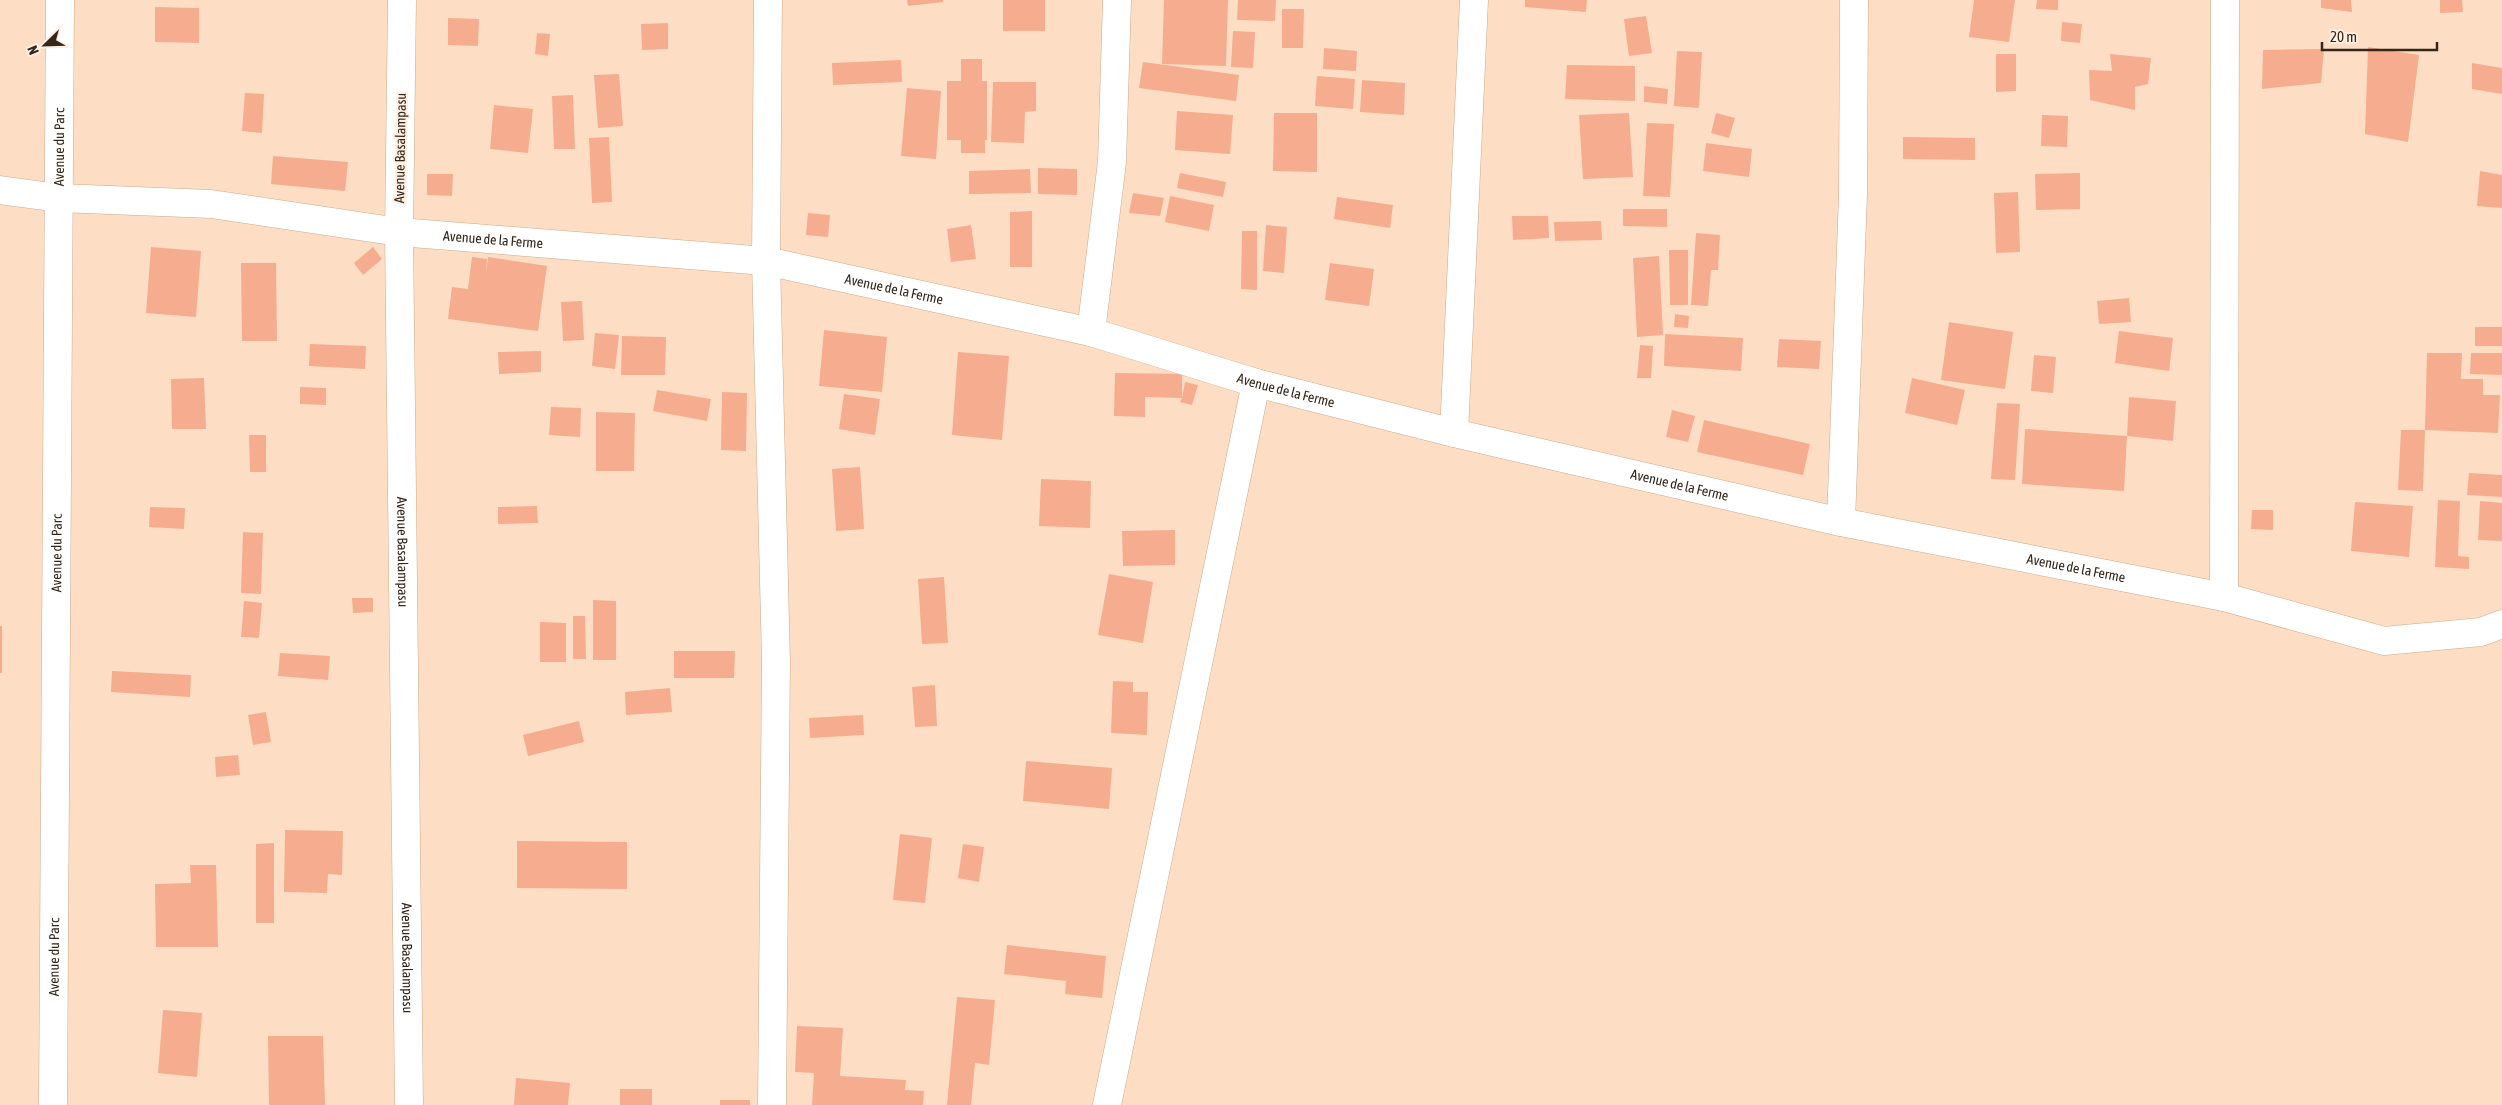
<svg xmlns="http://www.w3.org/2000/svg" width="2502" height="1105" font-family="'Asap Condensed',sans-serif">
  <rect width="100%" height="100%" fill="#fddec5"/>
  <g fill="#f6ac8f">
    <path d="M907,0h36v2l-35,4z"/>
    <rect x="1003" y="0" width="42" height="31"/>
    <path d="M1164,0h64l-2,66 -64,-2z"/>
    <path d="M1238,0h38l-1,21 -38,-1z"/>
    <path d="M1525,0h62l-1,12 -61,-5z"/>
    <path d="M1974,0h41l-6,42 -40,-5z"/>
    <path d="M2037,0h21v10l-22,-1z"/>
    <path d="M2321,0h30l1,12 -31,-4z"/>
    <path d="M2440,0h22l1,12 -23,1z"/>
    <path d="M155,7l44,1v35l-44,-1z"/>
    <path d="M1282,9h22l-1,39h-21z"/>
    <path d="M1646,16l6,37 -23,3 -5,-37z"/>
    <path d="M448,18l31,1 -1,27 -30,-1z"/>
    <path d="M2062,22l20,2 -2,19 -19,-2z"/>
    <path d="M668,23v26l-26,1 -1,-26z"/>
    <path d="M1233,31l22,1 -2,36 -22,-1z"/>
    <path d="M537,33l13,1 -2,22 -13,-2z"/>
    <path d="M2368,47l51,8 -11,87 -43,-8z"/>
    <path d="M1324,48l33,3 -1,20 -33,-2z"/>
    <path d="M2324,49l-3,34 -59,6 1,-39z"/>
    <path d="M1677,51l25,1 -3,56 -25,-2z"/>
    <path d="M1996,54h20v37l-20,1z"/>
    <path d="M2110,54l41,4 -3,26 -13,3v23l-45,-10 -1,-30 23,1z"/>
    <path d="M961,59h21v22h5v59h-2v13h-24v-13h-14v-59h14z"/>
    <path d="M901,60l1,22 -69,3 -1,-22z"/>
    <path d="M1143,62l96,13 -3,26 -97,-13z"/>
    <path d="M2472,63l30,5v26l-30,-5z"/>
    <path d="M1567,65l68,1v35l-70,-2z"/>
    <path d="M619,74l4,52 -25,2 -4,-53z"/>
    <path d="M1317,76l38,3 -2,30 -38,-3z"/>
    <path d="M1362,80l43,3 -1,32 -44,-3z"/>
    <path d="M993,82h43v29l-11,1 -1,31 -33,-1z"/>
    <path d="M1644,86l24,3 -1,15 -23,-2z"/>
    <path d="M907,88l34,3 -5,68 -35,-3z"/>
    <path d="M245,93l19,1 -2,39 -20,-2z"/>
    <path d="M573,95l2,54h-21l-2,-53z"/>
    <path d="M494,105l39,4 -5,44 -38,-4z"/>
    <path d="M1177,111l56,4 -3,39 -55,-4z"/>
    <path d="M1274,113h43v59l-44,-1z"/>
    <path d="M1629,113l4,64 -50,2 -4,-64z"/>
    <path d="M1716,113l19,5 -6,20 -18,-5z"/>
    <path d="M2042,115l26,1 -1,31 -26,-1z"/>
    <path d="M1647,123l27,1 -4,73 -27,-1z"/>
    <path d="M609,137l3,65 -20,1 -3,-65z"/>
    <path d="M1903,137l72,1v22l-72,-1z"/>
    <path d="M1706,143l46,6 -3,28 -46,-6z"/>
    <path d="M273,156l75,6 -3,29 -74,-7z"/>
    <path d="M1038,168l39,1v26l-39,-1z"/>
    <path d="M1030,169l1,24 -62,1v-23z"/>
    <path d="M2480,171l22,4v33l-25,-2z"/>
    <path d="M1180,173l46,9 -3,15 -46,-9z"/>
    <path d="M2080,173v36l-44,1 -1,-36z"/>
    <path d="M427,174h26l-1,22 -25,-1z"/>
    <path d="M2018,192l2,60 -24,1 -2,-60z"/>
    <path d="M1133,193l31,5 -4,18 -31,-3z"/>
    <path d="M1170,196l44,9 -5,26 -44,-9z"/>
    <path d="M1337,197l56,8 -3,23 -56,-9z"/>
    <path d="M1623,209h44v18l-44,-1z"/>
    <path d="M1032,211v56h-22v-55z"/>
    <path d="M808,213l22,2 -2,22 -22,-2z"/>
    <path d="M1512,216h36l1,22 -36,2z"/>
    <path d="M1601,221l1,19 -47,1 -1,-19z"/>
    <path d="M971,225l5,34 -25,3 -4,-33z"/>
    <path d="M1266,225l21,2 -3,46 -21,-2z"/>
    <path d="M1242,231h15v59l-16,-1z"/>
    <path d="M1696,233l24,2 -2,35h-7l-3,36 -17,-1z"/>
    <path d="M151,247l50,4 -5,66 -50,-4z"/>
    <path d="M373,247l9,12 -19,16 -9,-12z"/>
    <path d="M1669,250h19v55h-18z"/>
    <path d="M1659,256l4,79 -26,2 -4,-79z"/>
    <path d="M472,257l15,2 -1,16 2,-18 59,9 -9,65 -90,-12 4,-32 16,2z"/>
    <path d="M241,263h35l1,78h-35z"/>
    <path d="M1330,263l44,6 -5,37 -44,-6z"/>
    <path d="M2129,298l2,24 -32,2 -2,-23z"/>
    <path d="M582,301l2,39 -21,1 -2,-39z"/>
    <path d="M1675,314l14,2 -1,12 -14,-1z"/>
    <path d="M1949,322l64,10 -8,57 -64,-9z"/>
    <rect x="2475" y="327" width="27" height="19"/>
    <path d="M824,330l63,7 -5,55 -63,-6z"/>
    <path d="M2119,331l54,7 -4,33 -54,-8z"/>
    <path d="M595,333l24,2 -4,34 -23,-3z"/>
    <path d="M1665,334l78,4 -2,33 -77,-5z"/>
    <path d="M622,336l44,1 -1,38h-44z"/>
    <path d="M1779,339l42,2 -2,28 -42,-2z"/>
    <path d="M310,344l56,2 -1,23 -56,-3z"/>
    <path d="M1640,345l13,1 -2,32h-14z"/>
    <path d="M541,351v21l-42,2 -1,-22z"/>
    <path d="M958,352l51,4 -7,84 -50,-5z"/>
    <path d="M2427,353h35l-1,26h22v16h17l-2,38 -73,-3 -2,61 -25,-1 3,-60h24z"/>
    <path d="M2471,353h31v22l-32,-1z"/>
    <path d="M2034,355l22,2 -3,36 -22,-2z"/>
    <path d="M1115,373l67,1v24l3,-16 13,3 -6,20 -12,-3 2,-4 -37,-1v20l-31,-1z"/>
    <path d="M204,378l2,51h-34l-1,-50z"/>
    <path d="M1912,378l53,12 -8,35 -52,-12z"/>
    <path d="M300,387l26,1v17l-26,-1z"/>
    <path d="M657,390l54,9 -4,22 -54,-10z"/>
    <path d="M722,392l25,1 -1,58 -25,-1z"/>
    <path d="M844,394l36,5 -5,36 -36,-6z"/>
    <path d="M2129,397l47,4 -3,40 -46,-5z"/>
    <path d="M1997,403l23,1 -5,76 -24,-1z"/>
    <path d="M551,407l30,1 -1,29 -31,-2z"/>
    <path d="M1672,410l23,6 -7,26 -22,-5z"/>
    <path d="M596,412l39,1 -1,58h-38z"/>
    <path d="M1704,420l106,24 -7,31 -106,-23z"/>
    <path d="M2025,429l102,7 -3,55 -102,-7z"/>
    <path d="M249,435h17v37h-16z"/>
    <path d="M860,467l4,62 -28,2 -4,-62z"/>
    <path d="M2469,473l33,2v22l-35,-2z"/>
    <path d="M1041,479l50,2 -1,47 -51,-2z"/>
    <path d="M2438,500l22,1 -2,55 11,1v12l-34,-2z"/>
    <path d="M2480,501l22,2v38l-24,-1z"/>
    <path d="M2355,502l58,4 -4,51 -58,-6z"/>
    <path d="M537,506l1,17 -40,1v-17z"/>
    <path d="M150,507l35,1 -1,21 -35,-2z"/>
    <path d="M2252,510h21v20l-22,-1z"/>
    <path d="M1175,530v35l-52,1 -1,-35z"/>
    <path d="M243,532l20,1 -2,61 -20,-1z"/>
    <path d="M1109,574l44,8 -10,61 -45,-8z"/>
    <path d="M944,577l4,66 -26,1 -4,-65z"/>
    <path d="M352,598h21v14l-20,1z"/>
    <path d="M593,600l23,1v59h-23z"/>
    <path d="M244,601l18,2 -3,35 -18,-1z"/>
    <path d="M573,616h12l1,43h-13z"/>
    <path d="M540,622l26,1v39h-26z"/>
    <rect x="0" y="626" width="2" height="47"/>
    <path d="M674,651h61l-1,27h-60z"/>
    <path d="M280,653l50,3 -2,24 -50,-4z"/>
    <path d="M112,671l79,4 -1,22 -79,-5z"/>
    <path d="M1113,681l20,1v10h15l-1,43 -36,-2z"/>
    <path d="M935,685l2,41 -22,1 -3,-40z"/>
    <path d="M670,688l2,24 -46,3 -1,-23z"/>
    <path d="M266,712l5,30 -18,3 -5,-30z"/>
    <path d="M863,715l1,20 -54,3 -1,-20z"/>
    <path d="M579,721l5,21 -56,14 -5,-21z"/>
    <path d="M238,755l2,20 -24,2 -1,-20z"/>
    <path d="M1026,761l86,7 -3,41 -86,-8z"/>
    <path d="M285,830l58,1 -1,44 -14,-1 -1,19 -43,-1z"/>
    <path d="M900,834l32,4 -7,65 -32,-3z"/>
    <path d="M517,841l110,1v47l-110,-1z"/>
    <path d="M274,843v80h-18v-79z"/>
    <path d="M963,844l21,3 -5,35 -21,-4z"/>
    <path d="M190,865h26l2,82h-62l-1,-63 36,-1z"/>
    <path d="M1007,945l99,11 -4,42 -37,-4 1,-13 -62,-7z"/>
    <path d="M957,997l38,3 -6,65 -14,-2 -4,42h-24z"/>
    <path d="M163,1010l39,3 -5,64 -39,-4z"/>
    <path d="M797,1026l46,2 -3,48 66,4 -1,10 19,1 -1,14h-111l2,-32 -19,-1z"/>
    <path d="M268,1036h55l2,69h-56z"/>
    <path d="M516,1078l54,5 -2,22h-54z"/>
    <rect x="620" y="1089" width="32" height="16"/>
    <rect x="720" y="1100" width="30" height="5"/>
  </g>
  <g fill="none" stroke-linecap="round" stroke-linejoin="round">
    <defs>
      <g id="minor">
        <path id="s1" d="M402,0l-3,232 10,873"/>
        <path d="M768,0l-2,261 10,400 -4,444"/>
        <path id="s2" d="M0,190l59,8 152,6 188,28 367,29 325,71 165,51 198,50 387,89 383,75 160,44 97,-9 21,-8"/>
        <path d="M1091,332l21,-170 5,-162"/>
        <path d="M1454,433l20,-433"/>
        <path d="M1841,522l12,-328 1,-194"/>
        <path d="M2224,597l1,-597"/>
        <path id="s3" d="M53,1105l7,-1105"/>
        <path d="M1107,1105l149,-722"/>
      </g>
    </defs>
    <use href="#minor" stroke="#cda98a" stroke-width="29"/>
    <use href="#minor" stroke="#fff" stroke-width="28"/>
  </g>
  <g text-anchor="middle" stroke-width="4.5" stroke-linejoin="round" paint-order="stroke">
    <g font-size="14" fill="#342619" stroke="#feefe2">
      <text dy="5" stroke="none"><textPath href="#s3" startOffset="958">Avenue du Parc</textPath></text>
      <text transform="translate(400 148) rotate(-89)" y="5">Avenue Basalampasu</text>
      <text dy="5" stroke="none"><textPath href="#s2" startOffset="496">Avenue de la Ferme</textPath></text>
      <text dy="5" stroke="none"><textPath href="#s2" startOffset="901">Avenue de la Ferme</textPath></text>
      <text dy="5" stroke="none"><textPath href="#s2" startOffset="1306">Avenue de la Ferme</textPath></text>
      <text dy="5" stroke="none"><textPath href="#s2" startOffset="1711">Avenue de la Ferme</textPath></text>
      <text dy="5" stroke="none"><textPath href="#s3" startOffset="552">Avenue du Parc</textPath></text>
      <text dy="5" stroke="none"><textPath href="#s1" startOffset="552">Avenue Basalampasu</textPath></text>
      <text dy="5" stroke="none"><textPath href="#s2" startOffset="2116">Avenue de la Ferme</textPath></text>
      <text dy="5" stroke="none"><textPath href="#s3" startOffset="148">Avenue du Parc</textPath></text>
      <text dy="5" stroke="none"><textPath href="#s1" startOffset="958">Avenue Basalampasu</textPath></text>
    </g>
  </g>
  <g transform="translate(45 45) rotate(247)" stroke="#feefe2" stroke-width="4" paint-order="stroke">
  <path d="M0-4L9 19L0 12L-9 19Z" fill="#342619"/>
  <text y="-8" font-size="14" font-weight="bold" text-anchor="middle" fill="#342619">N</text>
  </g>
  <path d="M2322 42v8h115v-8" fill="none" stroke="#342619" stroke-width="2.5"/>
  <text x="2330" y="42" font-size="15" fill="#342619" stroke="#feefe2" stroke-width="4" paint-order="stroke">20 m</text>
</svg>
